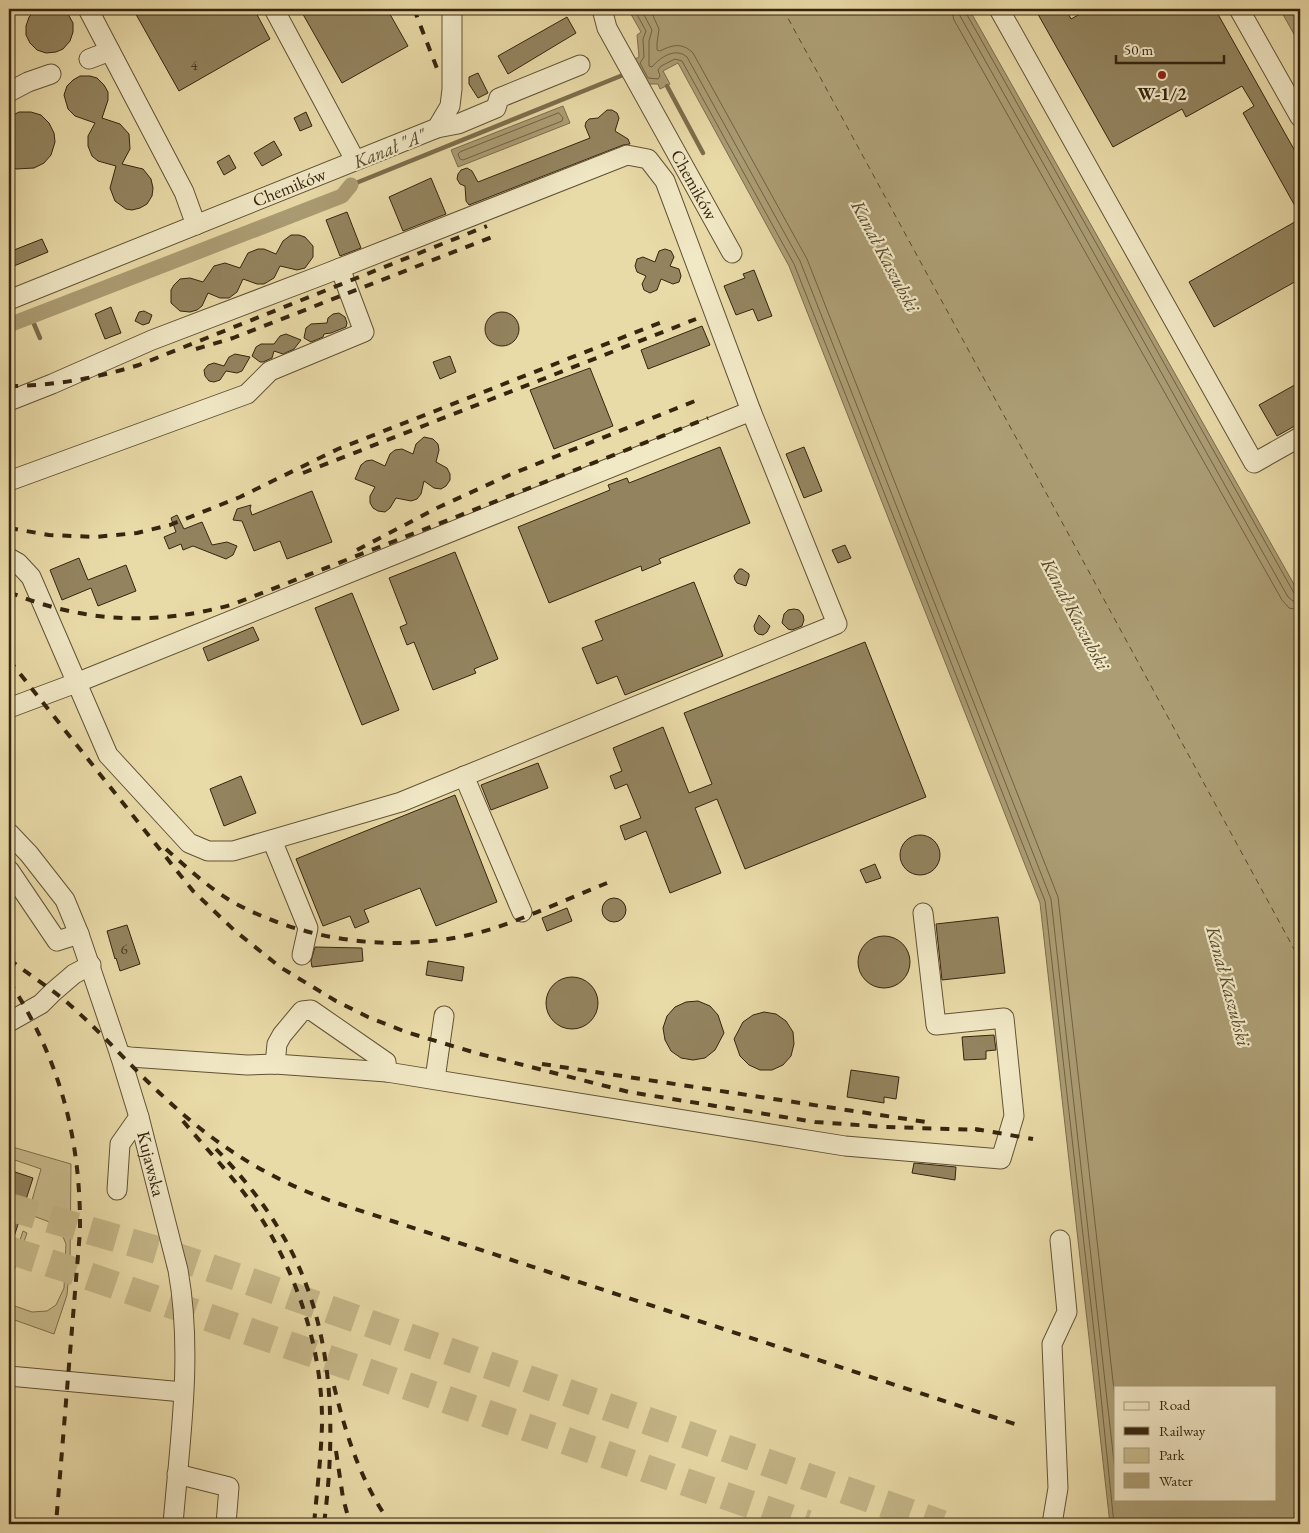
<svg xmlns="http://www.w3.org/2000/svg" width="1309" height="1533" font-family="'EB Garamond',serif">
  <rect width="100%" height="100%" fill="#e9dba8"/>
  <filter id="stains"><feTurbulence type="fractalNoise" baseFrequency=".004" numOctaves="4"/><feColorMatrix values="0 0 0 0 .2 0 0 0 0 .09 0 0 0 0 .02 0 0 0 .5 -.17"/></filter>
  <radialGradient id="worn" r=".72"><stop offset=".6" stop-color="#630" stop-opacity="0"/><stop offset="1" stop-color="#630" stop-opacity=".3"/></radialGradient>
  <g fill="#cabc8e" stroke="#80704e">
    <path d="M9,1146l62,18 -1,97 -3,34 -13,39 -45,-16v-14l23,8 15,-1 9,-6 8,-17 2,-44 -2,-5 -8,-13 -9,-5 -19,-7 13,-45 -32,-11z"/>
    <path d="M23,1231l4,2 -17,49 -1,-9z"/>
  </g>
  <g fill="#ac9d74" stroke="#7c6d4c" fill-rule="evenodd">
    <path d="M628,9h341l331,586v929h-190l-70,-621 -251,-637 -111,-203 -15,8 7,13 -10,5 -2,-5h-10l-15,-24 6,-3 -2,-22 4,-3zM1115,1387h160v112h-160z"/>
    <path d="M1280,9h20v36z"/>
    <path d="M563,106l7,17 -112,44 -7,-17z"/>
  </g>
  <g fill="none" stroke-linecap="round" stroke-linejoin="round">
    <g stroke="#706142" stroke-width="1">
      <path d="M634,9l12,22 -3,8 1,18 -4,6 8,15 10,1 2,-3 -2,-6 3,-4 14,-7 7,2 112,203 251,637 52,457 17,166"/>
      <path d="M641,9l11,21 -3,11v25l3,1c8,-10 24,-20 35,-10l113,204 251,638 64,572"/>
      <path d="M650,9l9,20 -2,14v7l3,1c12,-6 22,-9 33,2l114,206 251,638 57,502"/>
      <path d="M951,9l3,11 328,580 7,8 11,2"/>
      <path d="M959,9l1,7 328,581 5,4 7,2"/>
      <path d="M965,9l1,4 328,580 6,4"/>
      <path d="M559,113l4,5 -1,3 -99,39 -3,-1 -2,-5 2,-2z"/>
    </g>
    <g stroke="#7c6d4c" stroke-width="4.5">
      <path d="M667,86l36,67"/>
      <path d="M351,185l277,-112"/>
      <path d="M31,317l9,21"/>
    </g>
    <path stroke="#ac9d74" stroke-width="15" d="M9,325l333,-129 9,-11"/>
    <g stroke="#59492d" stroke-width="1" stroke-dasharray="6 5" stroke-linecap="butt">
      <path d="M783,9l517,951"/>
      <path d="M1290,1524l10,-26"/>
    </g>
  </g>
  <g fill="#93845f" stroke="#35250f">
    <path d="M37,9h25l6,5 5,9v9l-3,9 -7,8 -7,3 -10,1 -9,-3 -7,-7 -4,-8v-9l3,-9z"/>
    <path d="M133,9h121l16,30 -91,52z"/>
    <path d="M300,9h87l21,37 -66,37z"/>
    <path d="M1035,9h31l5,10 18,-10h126l85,151v55l-57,-102 11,-7 -12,-20 -56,31 -4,-8 -69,38z"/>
    <path d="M567,17l9,16 -68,41 -10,-18z"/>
    <path d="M478,73l10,20 -10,5 -9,-14v-7z"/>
    <path d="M80,76h10l7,2 7,7 4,7v8l-6,18 18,6 9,10 1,15 -8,15 21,5 8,10 2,9 -1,8 -5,8 -7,4 -8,2 -6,-1 -11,-8 -5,-13 6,-22 -18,-5 -6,-5 -4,-10v-10l7,-13 -20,-7 -7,-7 -4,-14 3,-9 6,-6z"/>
    <path d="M607,110h5l5,3 2,5 -4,13 13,8 2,5 -7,1 -154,60 -3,-4 -1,-15 -5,-2 -3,-5 1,-5 3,-4 6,-2 5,3 6,11 112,-44 -5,-12 1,-4 3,-3 9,-1z"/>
    <path d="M19,112h12l10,3 8,8 5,10 1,9 -4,13 -7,8 -10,5 -18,1 -7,-6v-46z"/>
    <path d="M306,112l6,14 -12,5 -6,-13z"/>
    <path d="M274,141l8,14 -20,11 -8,-13z"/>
    <path d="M229,155l7,13 -12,7 -7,-13z"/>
    <path d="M431,178l15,36 -43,17 -14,-34z"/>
    <path d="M347,212l14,36 -21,8 -14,-36z"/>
    <path d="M1300,219v60l-86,48 -25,-45z"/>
    <path d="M291,235h8l6,2 8,9v11l-8,11 -8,2 -17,-4 -6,12 -10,6h-7l-14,-5 -6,13 -8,6h-9l-12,-5 -6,13 -5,4 -7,2 -10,-1 -9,-8v-13l3,-5 6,-6 10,-1 13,4 11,-16 11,-3 15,5 8,-15 10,-4h6l12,5 7,-13z"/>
    <path d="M42,239l6,13 -39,16v-16z"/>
    <path d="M665,249l6,2 3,6 -4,9 9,3 2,7 -2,6 -6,2 -12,-5 -4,11 -7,3 -6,-3 -2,-6 4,-8 -9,-4 -2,-6 2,-7 6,-2 12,5 4,-11z"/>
    <path d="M754,270l18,46 -14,5 -5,-12 -17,6 -12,-29 21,-8 -2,-4z"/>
    <path d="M111,307l10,26 -16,6 -10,-25z"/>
    <path d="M144,311l8,4 -3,8 -6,2 -8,-4 4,-9z"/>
    <circle cx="502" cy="329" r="17"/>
    <path d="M339,313l6,4 2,6 -1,4 -15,6 -7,1 -1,3 -12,5 -7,-4 2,-10 5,-4 16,-1 1,-5 5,-4z"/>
    <path d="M702,326l8,19 -62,24 -7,-19z"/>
    <path d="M286,334l15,6 -7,9 -11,5 -9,-3 -2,7 -9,4h-3l-8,-6 4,-9 5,-3h13l6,-8z"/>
    <path d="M235,354l15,3 -8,14 -5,2 -11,-2 -6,9 -6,2 -5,-1 -4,-5 -1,-6 4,-5 6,-2 10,3 5,-9z"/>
    <path d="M450,356l6,16 -16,7 -7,-17z"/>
    <path d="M590,368l23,58 -59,23 -24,-59z"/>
    <path d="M1300,382v41l-23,13 -18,-31z"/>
    <path d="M424,437l9,2 5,5 1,6 -3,12 11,6 3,6v6l-4,6 -5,3 -7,-1 -10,-7 -3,13 -4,5 -6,2 -15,-3 -6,10 -5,4 -7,-1 -5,-3 -3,-5v-7l5,-9 -20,-8 6,-14 5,-4 6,-1 13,6 5,-12 5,-4 7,-1 11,5 3,-10z"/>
    <path d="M720,447l30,76 -91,36 2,4 -19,8 -1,-5 -92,37 -31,-76 92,-37 -2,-5 19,-7 2,5z"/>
    <path d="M804,447l18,44 -18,7 -18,-44z"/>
    <path d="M312,491l20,51 -45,17 -7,-18 -26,10 -12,-30 -9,-1 4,-11 14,-4 -1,4 2,6z"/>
    <path d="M177,515l7,14 18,-7 10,23 15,-3 10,4 -4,9 -7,4 -33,-13 -10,4 -2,-6 -12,5 -5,-12 12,-5 -5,-14z"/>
    <path d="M845,545l6,13 -13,5 -6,-13z"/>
    <path d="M455,552l43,107 -24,10 2,4 -43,17 -19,-48 -7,3 -7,-18 7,-3 -18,-46z"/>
    <path d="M79,558l9,22 38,-15 10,26 -38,15 -7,-18 -29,12 -12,-30z"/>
    <path d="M739,569h3l7,5v3l-3,9 -9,-3 -2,-3 -1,-4z"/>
    <path d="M694,582l29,74 -98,39 -8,-19 -20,8 -15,-36 21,-8 -8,-19z"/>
    <path d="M352,593l47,117 -37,15 -47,-117z"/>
    <path d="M794,609l5,1 4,5 1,5 -2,6 -10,4 -4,-1 -6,-6 2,-9 4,-4z"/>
    <path d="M759,615l11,11 -3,6 -4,3 -5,-1 -3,-3 -1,-5z"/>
    <path d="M253,627l6,13 -51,21 -5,-13z"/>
    <path d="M865,642l61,155 -181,72 -28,-70 -22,9 26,65 -51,20 -24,-62 -21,9 -5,-14 21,-8 -14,-34 -12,5 -5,-13 12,-5 -9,-23 50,-21 26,66 23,-9 -28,-71z"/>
    <path d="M538,763l10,25 -57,22 -10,-25z"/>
    <path d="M241,776l15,37 -32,13 -14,-37z"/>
    <path d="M455,795l42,107 -61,24 -16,-38 -56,22 5,12 -14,6 -5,-12 -27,10 -27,-67z"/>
    <circle cx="920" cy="855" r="20"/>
    <path d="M875,864l6,14 -15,5 -6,-13z"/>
    <circle cx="614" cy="910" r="12"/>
    <path d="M567,908l5,13 -25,10 -5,-13z"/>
    <path d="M998,917l7,56 -63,7 -6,-56z"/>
    <path d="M127,925l13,39 -20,7 -4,-13 -1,1 -8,-28z"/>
    <circle cx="884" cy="962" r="26"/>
    <path d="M315,947l47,1 1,13 -51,6 -1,-6z"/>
    <path d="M428,961l36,6 -2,14 -36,-6z"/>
    <circle cx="572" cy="1003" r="26"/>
    <path d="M698,1001l12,5 8,9 6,18 -9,17 -10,8 -12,2 -12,-2 -10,-7 -6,-11 -2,-12 4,-12 8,-9 11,-5z"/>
    <path d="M764,1012l12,2 10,7 7,11 1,12 -3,12 -8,9 -11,5h-12l-11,-5 -9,-9 -6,-17 9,-17 10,-7z"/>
    <path d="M994,1035l2,15 -10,1v8l-22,1 -2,-23z"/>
    <path d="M851,1070l48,7 -3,22 -12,-2v6l-37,-6z"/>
    <path d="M914,1163l42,4 -1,13 -43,-7z"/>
    <path d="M9,1170l24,8 -22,68 -2,-1z"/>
  </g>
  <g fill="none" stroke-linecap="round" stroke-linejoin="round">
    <g stroke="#c5b789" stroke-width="28" stroke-dasharray="28 14" stroke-linecap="butt">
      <path d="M9,1207l148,43 80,27 705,247"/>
      <path d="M9,1250l56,18 742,256"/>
    </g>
    <defs>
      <g id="minor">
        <path d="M88,9l96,183 12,33"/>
        <path d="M274,9l81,151"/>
        <path id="s1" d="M602,9l5,19 125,225"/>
        <path d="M999,9l255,454 46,-26"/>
        <path d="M1239,9l61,108"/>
        <path d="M89,59l21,-8"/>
        <path d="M9,92l19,-10 23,-8"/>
        <path d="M437,128l13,-22 2,-17v-80"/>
        <path id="s2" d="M9,300l428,-172 21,-4 38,-16 3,-10 81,-33"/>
        <path d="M9,401l43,-17 100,-44 173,-66 302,-119 21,4 17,22 86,230"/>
        <path d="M9,481l238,-87 23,-23 94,-39 -24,-64"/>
        <path d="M9,558l9,5 13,14 77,178 81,88 19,8h25l168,-49 436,-178 -86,-213 -675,272 -67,25"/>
        <path d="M464,776l58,136"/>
        <path id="s3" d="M9,833l20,21 36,46 14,34 41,121 19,62 39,153c15,83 2,170 -5,254"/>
        <path d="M272,840l36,88 -6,27"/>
        <path d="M9,870l48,71 22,-7"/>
        <path d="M9,1022l32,-18 12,-12 21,-18 17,-9"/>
        <path d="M120,1055l10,2 117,8 28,-1 112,8 458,74 156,13 13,-43 -10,-98 -68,7 -13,-112"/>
        <path d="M275,1064l2,-20 5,-9 20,-24 9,-1 75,52 1,10"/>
        <path d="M435,1079l9,-63"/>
        <path d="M117,1190l3,-46 19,-27"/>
        <path d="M9,1376l174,16"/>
        <path d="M177,1474l52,13 -3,37"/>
        <path d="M1052,1524l6,-36 -6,-144 15,-32 -7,-72"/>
      </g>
    </defs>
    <use href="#minor" stroke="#625235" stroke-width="21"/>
    <use href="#minor" stroke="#f1e8c6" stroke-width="19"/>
    <g stroke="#35250f" stroke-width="4" stroke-dasharray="9 9" stroke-linecap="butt">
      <path d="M414,9l24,62"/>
      <path d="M196,349l37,-11 259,-101"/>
      <path d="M9,386c45,0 87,-8 130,-21l348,-139"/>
      <path d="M303,473l393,-154"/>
      <path d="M9,528l40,7 46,2 42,-4 33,-8 70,-28 98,-48 324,-127"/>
      <path d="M357,550l80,-42 72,-33 191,-76"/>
      <path d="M9,592c74,31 148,34 225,12l474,-186"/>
      <path d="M9,660l184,231 41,39 46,37 56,34 32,16 38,15 70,21 153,39 186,30 71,5 96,3"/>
      <path d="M166,849c20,18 42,38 65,52 79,44 178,54 264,27 38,-13 75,-30 112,-45"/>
      <path d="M9,959c20,16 42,29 61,46 33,29 62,63 95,93 51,48 108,84 175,106l681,222"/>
      <path d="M9,981c51,78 72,158 71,250l-24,293"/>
      <path d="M542,1064l391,59"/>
      <path d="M183,1121c24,29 52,57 73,89 41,63 67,140 66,215 -1,33 -5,66 -8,99"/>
      <path d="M975,1129l58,10"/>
      <path d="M216,1149c22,23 44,49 61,77 57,90 60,196 47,298"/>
      <path d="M334,1386c12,49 27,97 57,138"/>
      <path d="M336,1451l7,47 7,26"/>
    </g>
  </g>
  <circle fill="#8f2418" stroke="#f1e8c6" stroke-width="2" cx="1162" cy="75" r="5"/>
  <g text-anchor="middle" stroke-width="4.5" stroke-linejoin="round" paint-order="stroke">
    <g font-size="15" fill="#4c3d23">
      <text x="194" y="70">4</text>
      <text x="124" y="954">6</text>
    </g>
    <g font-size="18" font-weight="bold" fill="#35250f" stroke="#f1e8c6">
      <text x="1162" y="100">W-1/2</text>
    </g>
    <g font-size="18" fill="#35250f" stroke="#f1e8c6">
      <text dy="6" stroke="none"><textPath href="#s1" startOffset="199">Chemików</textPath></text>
      <text dy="6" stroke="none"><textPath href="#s2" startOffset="302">Chemików</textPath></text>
      <text dy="6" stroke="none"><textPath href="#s3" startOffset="365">Kujawska</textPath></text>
    </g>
    <g font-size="19" font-style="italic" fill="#59492d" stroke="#f1e8c6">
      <text transform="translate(389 148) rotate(-22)" y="7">Kanał "A"</text>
      <text transform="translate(886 256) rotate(62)" y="7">Kanał Kaszubski</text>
      <text transform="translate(1076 614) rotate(62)" y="7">Kanał Kaszubski</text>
      <text transform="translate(1229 986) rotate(75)" y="7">Kanał Kaszubski</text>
    </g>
  </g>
  <rect width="1309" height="1533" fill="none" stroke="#e9dba8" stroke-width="30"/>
  <rect x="10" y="10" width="1289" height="1513" fill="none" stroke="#35250f" stroke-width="2.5"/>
  <rect x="15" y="15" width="1279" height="1503" fill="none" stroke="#35250f"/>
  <rect x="1114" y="1386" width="162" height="115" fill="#f1e8c6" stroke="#a69a7d"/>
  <rect x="1124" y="1402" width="25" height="8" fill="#f1e8c6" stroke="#a69a7d"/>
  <text x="1159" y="1410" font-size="15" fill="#35250f">Road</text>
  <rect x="1124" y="1427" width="25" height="8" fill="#35250f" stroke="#a69a7d"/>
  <text x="1159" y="1436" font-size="15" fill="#35250f">Railway</text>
  <rect x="1124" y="1448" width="25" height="15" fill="#cabc8e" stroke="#a69a7d"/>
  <text x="1159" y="1460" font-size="15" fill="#35250f">Park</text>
  <rect x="1124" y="1473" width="25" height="15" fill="#ac9d74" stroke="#a69a7d"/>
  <text x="1159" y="1486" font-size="15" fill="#35250f">Water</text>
  <path d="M1116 55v8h108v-8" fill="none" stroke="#35250f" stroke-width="2.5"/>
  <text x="1124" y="55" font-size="15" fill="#35250f" stroke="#f1e8c6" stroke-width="4" paint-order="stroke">50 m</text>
  <rect width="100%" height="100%" filter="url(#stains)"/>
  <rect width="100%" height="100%" fill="url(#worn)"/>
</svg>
